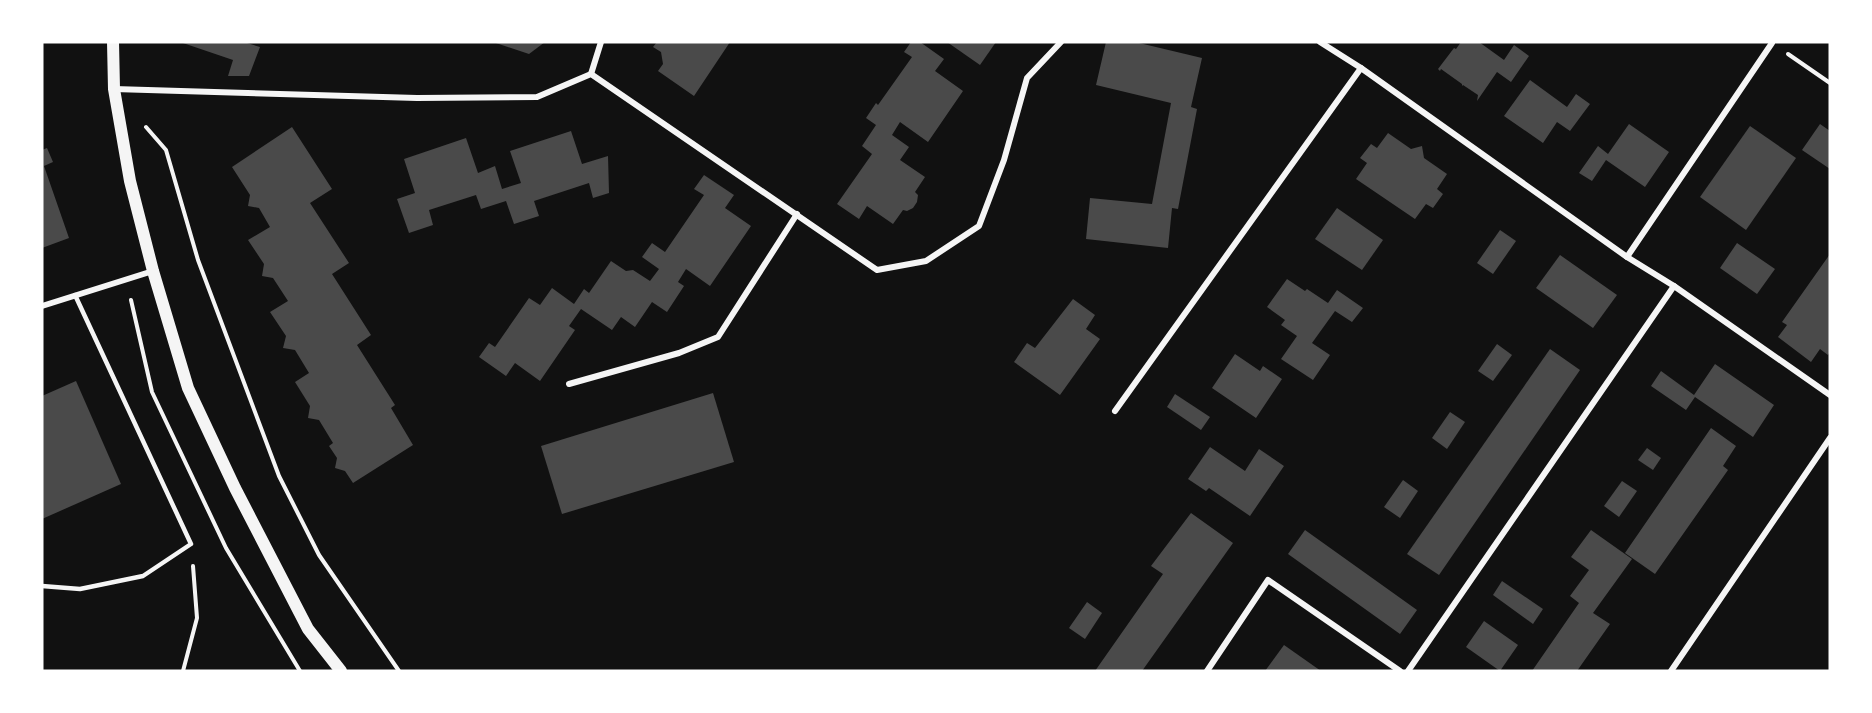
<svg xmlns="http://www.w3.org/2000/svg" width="1872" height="713" font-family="Georgia,serif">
  <rect width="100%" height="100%" fill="#111"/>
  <g fill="#4a4a4a">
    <path d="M180,42h64l16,5 -11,29h-21l5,-16z"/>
    <path d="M493,42h52l-16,12z"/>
    <path d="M657,42h73l-36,54 -36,-25 5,-7 -2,-12 -8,-5z"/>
    <path d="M911,42h9l24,17 -9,12 28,20 -35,51 -28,-20 -8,13 17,12 -9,13 25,17 -10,15 3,3 -1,7 -4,6 -6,3 -4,-1 -10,14 -26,-18 -8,13 -22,-15 35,-50 -10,-8 14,-21 -10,-7 10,-15 2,2 34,-48 -8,-5z"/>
    <path d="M947,42h49l-16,23z"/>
    <path d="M1106,42h29l67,16 -11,49 6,2 -19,100 -6,-1 -4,40 -82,-9 4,-41 62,6 19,-101 -75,-18z"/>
    <path d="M1461,42h18l25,18 10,-15 15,11 -18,26 -14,-10 -20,29 1,-6 -15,-10 -1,1v-2l-21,-15 -1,2 -2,-2 16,-21 2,1z"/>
    <path d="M1530,80l37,27 9,-13 14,10 -20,27 -13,-9 -14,21 -39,-27z"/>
    <path d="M1629,124l40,28 -24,35 -39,-27 -14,21 -13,-8 19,-27 10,8z"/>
    <path d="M1820,124l10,7v38l-28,-19z"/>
    <path d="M1750,126l46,32 -50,72 -46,-33z"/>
    <path d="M292,127l40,62 -22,14 39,60 -17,11 39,61 -14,10 38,60 -4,3 22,37 -60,38 -8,-12 -10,-3 2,-10 -8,-12 4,-3 -14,-23 -11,-2 2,-12 -15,-24 14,-9 -14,-23 -12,-2 3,-12 -16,-24 18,-11 -15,-23 -11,-2 2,-12 -16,-24 22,-13 -11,-19 -11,-2 2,-11 -18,-28z"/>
    <path d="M571,131l11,33 26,-8 1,37 -16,5 -4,-15 -55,18 5,15 -25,8 -8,-23 -25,8 -5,-14 -47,15 4,15 -24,8 -12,-34 18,-6 -11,-34 62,-21 12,35 17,-7 7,23 19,-6 -11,-32z"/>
    <path d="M1388,133l23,16 11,-3 2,12 23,16 -10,15 6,5 -10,14 -7,-4 -11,15 -59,-40 11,-16 -7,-5 11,-14 6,4z"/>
    <path d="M47,148l6,14 -9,4 25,72 -27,10v-98z"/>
    <path d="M704,175l30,20 -9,13 26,18 -41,60 -24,-17 -8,13 6,4 -17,26 -15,-10 -17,25 -14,-10 -9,13 -31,-21 -12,17 6,4 -35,51 -25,-18 -9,13 -27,-19 10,-14 6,4 34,-49 11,7 12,-17 22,16 10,-15 5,4 22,-32 15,10 7,-1 17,11 9,-12 -17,-12 10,-14 13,9 39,-57 -10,-6z"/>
    <path d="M1337,208l46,32 -21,30 -47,-31z"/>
    <path d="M1500,230l16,11 -23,33 -16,-11z"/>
    <path d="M1737,243l38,26 -18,25 -37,-26z"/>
    <path d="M1830,254v98l-2,3 -8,-6 -9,13 -33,-25 9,-12 -5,-3z"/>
    <path d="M1560,255l57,40 -24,33 -57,-40z"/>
    <path d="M1287,279l18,12 2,-2 21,14 9,-13 26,18 -11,14 -17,-11 -23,32 18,12 -17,25 -32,-21 16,-23 -16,-11 4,-5 -18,-13z"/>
    <path d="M1073,299l22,16 -9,14 14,10 -40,56 -46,-33 13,-19 8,5z"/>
    <path d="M1497,344l15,11 -19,26 -15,-10z"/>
    <path d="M1550,349l30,21 -141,205 -32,-21z"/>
    <path d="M1235,354l25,17 3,-5 19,13 -26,39 -44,-30z"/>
    <path d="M1715,364l59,41 -21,32 -58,-40 -9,13 -35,-24 10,-15 33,24z"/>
    <path d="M76,381l45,103 -79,35v-123z"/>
    <path d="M713,393l21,69 -172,52 -21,-68z"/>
    <path d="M1175,394l35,23 -9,13 -34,-23z"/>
    <path d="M1450,412l15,10 -18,27 -15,-11z"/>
    <path d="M1711,428l25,18 -13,20 5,4 -73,104 -30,-21z"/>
    <path d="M1210,447l35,24 14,-22 25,17 -34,50 -41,-28 -3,3 -18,-12z"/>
    <path d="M1647,448l14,10 -8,12 -15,-10z"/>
    <path d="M1403,480l15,11 -18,27 -16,-11z"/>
    <path d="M1622,481l15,10 -18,26 -15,-11z"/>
    <path d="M1191,513l42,30 -91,128h-47l68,-97 -12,-8z"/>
    <path d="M1305,530l112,80 -17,24 -112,-80z"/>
    <path d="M1591,530l41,29 -39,54 17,11 -33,47h-45l47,-68 -9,-7 19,-26 -18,-13z"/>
    <path d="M1502,581l41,28 -10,15 -40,-29z"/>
    <path d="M1087,602l15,11 -17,26 -16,-11z"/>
    <path d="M1484,621l34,24 -18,26 -34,-24z"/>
    <path d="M1284,645l37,26h-56z"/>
  </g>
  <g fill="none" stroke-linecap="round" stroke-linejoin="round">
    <g stroke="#f5f5f5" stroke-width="4">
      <path d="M1788,54l42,29"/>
      <path d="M146,127l20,23 32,110 81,216 40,79 80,116"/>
      <path d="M131,300l21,92 74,156 74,123"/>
      <path d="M183,671l14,-53 -4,-52"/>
    </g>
    <path stroke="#f5f5f5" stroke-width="4.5" d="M42,586l38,3 63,-13 48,-32 -116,-249"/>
    <g stroke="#f5f5f5" stroke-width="6">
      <path d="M1320,42l41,26 266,189 47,29 156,109"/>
      <path d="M591,74l10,-32"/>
      <path d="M114,89l303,9 120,-1 54,-23 286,196 49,-9 53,-35 25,-66 23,-82 34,-36"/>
      <path d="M1627,257l145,-214"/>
      <path d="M42,306l111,-35"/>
      <path d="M569,384l110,-31 39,-16 79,-123"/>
      <path d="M1115,411l246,-343"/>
      <path d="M1207,671l61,-91 132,91"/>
      <path d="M1408,671l266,-385"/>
      <path d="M1671,671l159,-233"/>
    </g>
    <path stroke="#f5f5f5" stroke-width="12" d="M113,42l1,47 16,92 23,90 35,117 47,100 73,141 33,42"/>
  </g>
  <rect width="1872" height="713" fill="none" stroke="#ffffff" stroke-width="87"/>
</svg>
